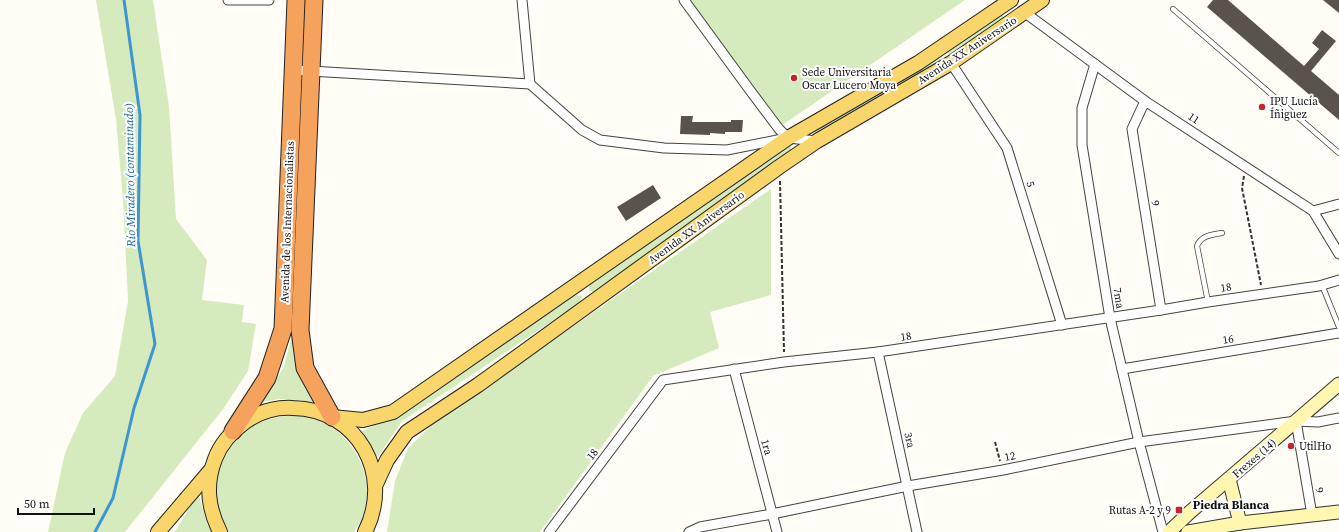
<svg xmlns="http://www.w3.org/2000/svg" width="1339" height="532" font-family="'Source Serif 4',serif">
  <rect width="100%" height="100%" fill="#fffdf5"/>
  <g fill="#d5ebbd">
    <path d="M96,0h57l16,107 7,112 31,41 -5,40 42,5 -2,17 14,2 -8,47 -25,38 -98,123h-77l17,-79 18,-40 32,-37 13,-75 -5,-101 -7,-81z"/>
    <path d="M690,0h275l-184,126z"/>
    <path d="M999,13l5,3 -4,6 -47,33 -5,-1 -1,-6z"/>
    <path d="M932,58h7l-1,7 -116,68h-7l-1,-5z"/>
    <path d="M299,80h5l-9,261 23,63 -18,-4 -21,-1 -17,3 22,-35 7,-28z"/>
    <path d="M783,146h8v5l-196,141 -6,-1v-5z"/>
    <path d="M771,189v106l-61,17 9,36 -66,28 -113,156h-153l8,-51 13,-33 26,-25z"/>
    <path d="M576,295l6,1 -1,6 -179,119 -24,36 -18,-25 35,-16z"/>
    <path d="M298,415c7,2 16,3 23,6 36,17 56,60 41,98 -2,4 -6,9 -8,13h-125c-6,-9 -12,-20 -13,-31 -4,-29 11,-62 37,-76 15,-7 29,-9 45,-10z"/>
    <path d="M198,493l9,30 5,9h-37z"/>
  </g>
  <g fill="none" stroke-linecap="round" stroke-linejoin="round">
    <path stroke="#3f96cf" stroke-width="3" d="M95,532l18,-34 21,-90 21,-64 -17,-103 2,-126 -16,-115"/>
  </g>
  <g fill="#5a524d">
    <path d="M1213,0h15l76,66 15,-17 -7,-6 10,-13 14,11 -25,30 28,24v25l-132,-113z"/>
    <path d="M1323,0h16v13z"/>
    <path d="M681,116h12l-1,6h39v-2h12l-1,12h-17v2l-15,-1v2l-30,-1z"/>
    <path d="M653,185l8,13 -35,23 -9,-14z"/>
  </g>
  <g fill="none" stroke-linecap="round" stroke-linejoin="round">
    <defs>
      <g id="lane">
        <path d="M1173,9l166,144"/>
        <path d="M1322,285l17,42"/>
        <path d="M1208,302l-11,-56c4,-11 15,-11 25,-13"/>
      </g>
      <g id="street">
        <path d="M228,0h41"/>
        <path d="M522,0l8,84"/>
        <path d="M684,0l65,89 30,40 9,9 29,3"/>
        <path d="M1024,12l121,89 168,110 26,43"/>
        <path d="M951,63l56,85 55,177"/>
        <path d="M1095,64l-13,44v37l28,173 29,124 24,90"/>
        <path d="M293,70l237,14 52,46 18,10 64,8 63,2 55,-11"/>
        <path d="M1145,101l-13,28 29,181"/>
        <path d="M1313,211l26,-7"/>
        <path d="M878,352l39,180"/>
        <path d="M734,369l43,163"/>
        <path d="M1122,369l217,-36"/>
        <path d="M1296,421l16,94"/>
        <path d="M549,532l114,-152 121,-18 94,-10 283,-42 47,-8 111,-16 20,-6"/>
        <path d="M689,532l11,-5 72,-13 136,-28 95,-16 136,-28 157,-21 22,1 21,-4"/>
      </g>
      <g id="secondary">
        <path d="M1229,479l11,44"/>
        <path d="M1169,532l21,-20 149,-128"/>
        <path d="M1188,532l52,-9 99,-11"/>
      </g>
      <g id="primary">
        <path d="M332,417l31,3 30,-8 395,-274 130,-75 93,-63"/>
        <path d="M376,484l11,-24 20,-28 71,-47 301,-218 38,-26 134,-78 91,-63"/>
        <path d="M158,532l52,-61"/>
        <path d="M220,532c-12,-24 -15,-47 -5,-73 6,-16 16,-27 30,-37 14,-10 31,-15 48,-14 65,1 101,67 72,124"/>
      </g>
      <g id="highway">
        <path d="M314,0l-14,330 5,38 27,49"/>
        <path d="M233,431l34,-53 16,-49 13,-329"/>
      </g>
    </defs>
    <use href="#lane" stroke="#444" stroke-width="6"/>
    <use href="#street" stroke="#444" stroke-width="11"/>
    <use href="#secondary" stroke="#333" stroke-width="15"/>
    <use href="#primary" stroke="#222" stroke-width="16"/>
    <use href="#highway" stroke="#222" stroke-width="19"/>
    <g stroke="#333" stroke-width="2" stroke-dasharray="4 2" stroke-linecap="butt">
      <path d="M1244,176l-2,12 19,97"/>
      <path d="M780,181l4,171"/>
      <path d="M995,442l5,19"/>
    </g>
    <use href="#lane" stroke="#fff" stroke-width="4.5"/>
    <use href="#street" stroke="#fff" stroke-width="9"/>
    <use href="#secondary" stroke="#fff6b0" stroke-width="13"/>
    <use href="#primary" stroke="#f9d66b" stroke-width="14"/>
    <use href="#highway" stroke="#f5a25d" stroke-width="17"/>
  </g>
  <g fill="#c4262e" stroke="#fff" stroke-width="1.5">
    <circle cx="794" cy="78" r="4"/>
    <circle cx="1262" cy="107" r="4"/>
    <circle cx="1291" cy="446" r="4"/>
    <rect x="1175" y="506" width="8" height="8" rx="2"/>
  </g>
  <g text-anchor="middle" stroke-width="4" stroke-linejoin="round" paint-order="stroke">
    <g font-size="11" fill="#111" stroke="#fff">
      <text transform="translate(967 50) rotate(-33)" y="4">Avenida XX Aniversario</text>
      <text transform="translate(1194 118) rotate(33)" y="4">11</text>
      <text transform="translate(1031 184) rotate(73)" y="4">5</text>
      <text transform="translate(1156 203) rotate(81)" y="4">9</text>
      <text transform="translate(287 222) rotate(-88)" y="4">Avenida de los Internacionalistas</text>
      <text transform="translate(696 227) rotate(-36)" y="4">Avenida XX Aniversario</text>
      <text transform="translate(1226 287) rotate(-8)" y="4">18</text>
      <text transform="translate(1119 298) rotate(81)" y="4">7ma</text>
      <text transform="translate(906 336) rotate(-8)" y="4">18</text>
      <text transform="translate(1228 339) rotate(-9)" y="4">16</text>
      <text transform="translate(910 440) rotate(77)" y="4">3ra</text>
      <text transform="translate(767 447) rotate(75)" y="4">1ra</text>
      <text transform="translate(592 454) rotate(-53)" y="4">18</text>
      <text transform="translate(1010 456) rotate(-11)" y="4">12</text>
      <text transform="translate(1254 458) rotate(-41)" y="4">Frexes (14)</text>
      <text transform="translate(1320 490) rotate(81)" y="4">9</text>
    </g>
    <g font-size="11" fill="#111" stroke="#fff" text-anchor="start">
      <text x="802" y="76">Sede Universitaria<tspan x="802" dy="13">Oscar Lucero Moya</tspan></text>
      <text x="1270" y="105">IPU Lucía<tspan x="1270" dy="13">Íñiguez</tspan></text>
      <text x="1299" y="450">UtilHo</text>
      <text x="1171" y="514" text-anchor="end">Rutas A-2 y 9</text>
    </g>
    <g font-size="12" font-style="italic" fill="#1768a6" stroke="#fff">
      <text transform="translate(130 175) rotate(-91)" y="4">Río Miradero (contaminado)</text>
    </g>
    <g font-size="12" font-weight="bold" fill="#111" stroke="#fff">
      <text x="1231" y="509">Piedra Blanca</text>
    </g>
  </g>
  <path d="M18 508v6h76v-6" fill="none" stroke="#111111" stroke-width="2"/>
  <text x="24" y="508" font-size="12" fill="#111111" stroke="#ffffff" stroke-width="3" paint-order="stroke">50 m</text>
</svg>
